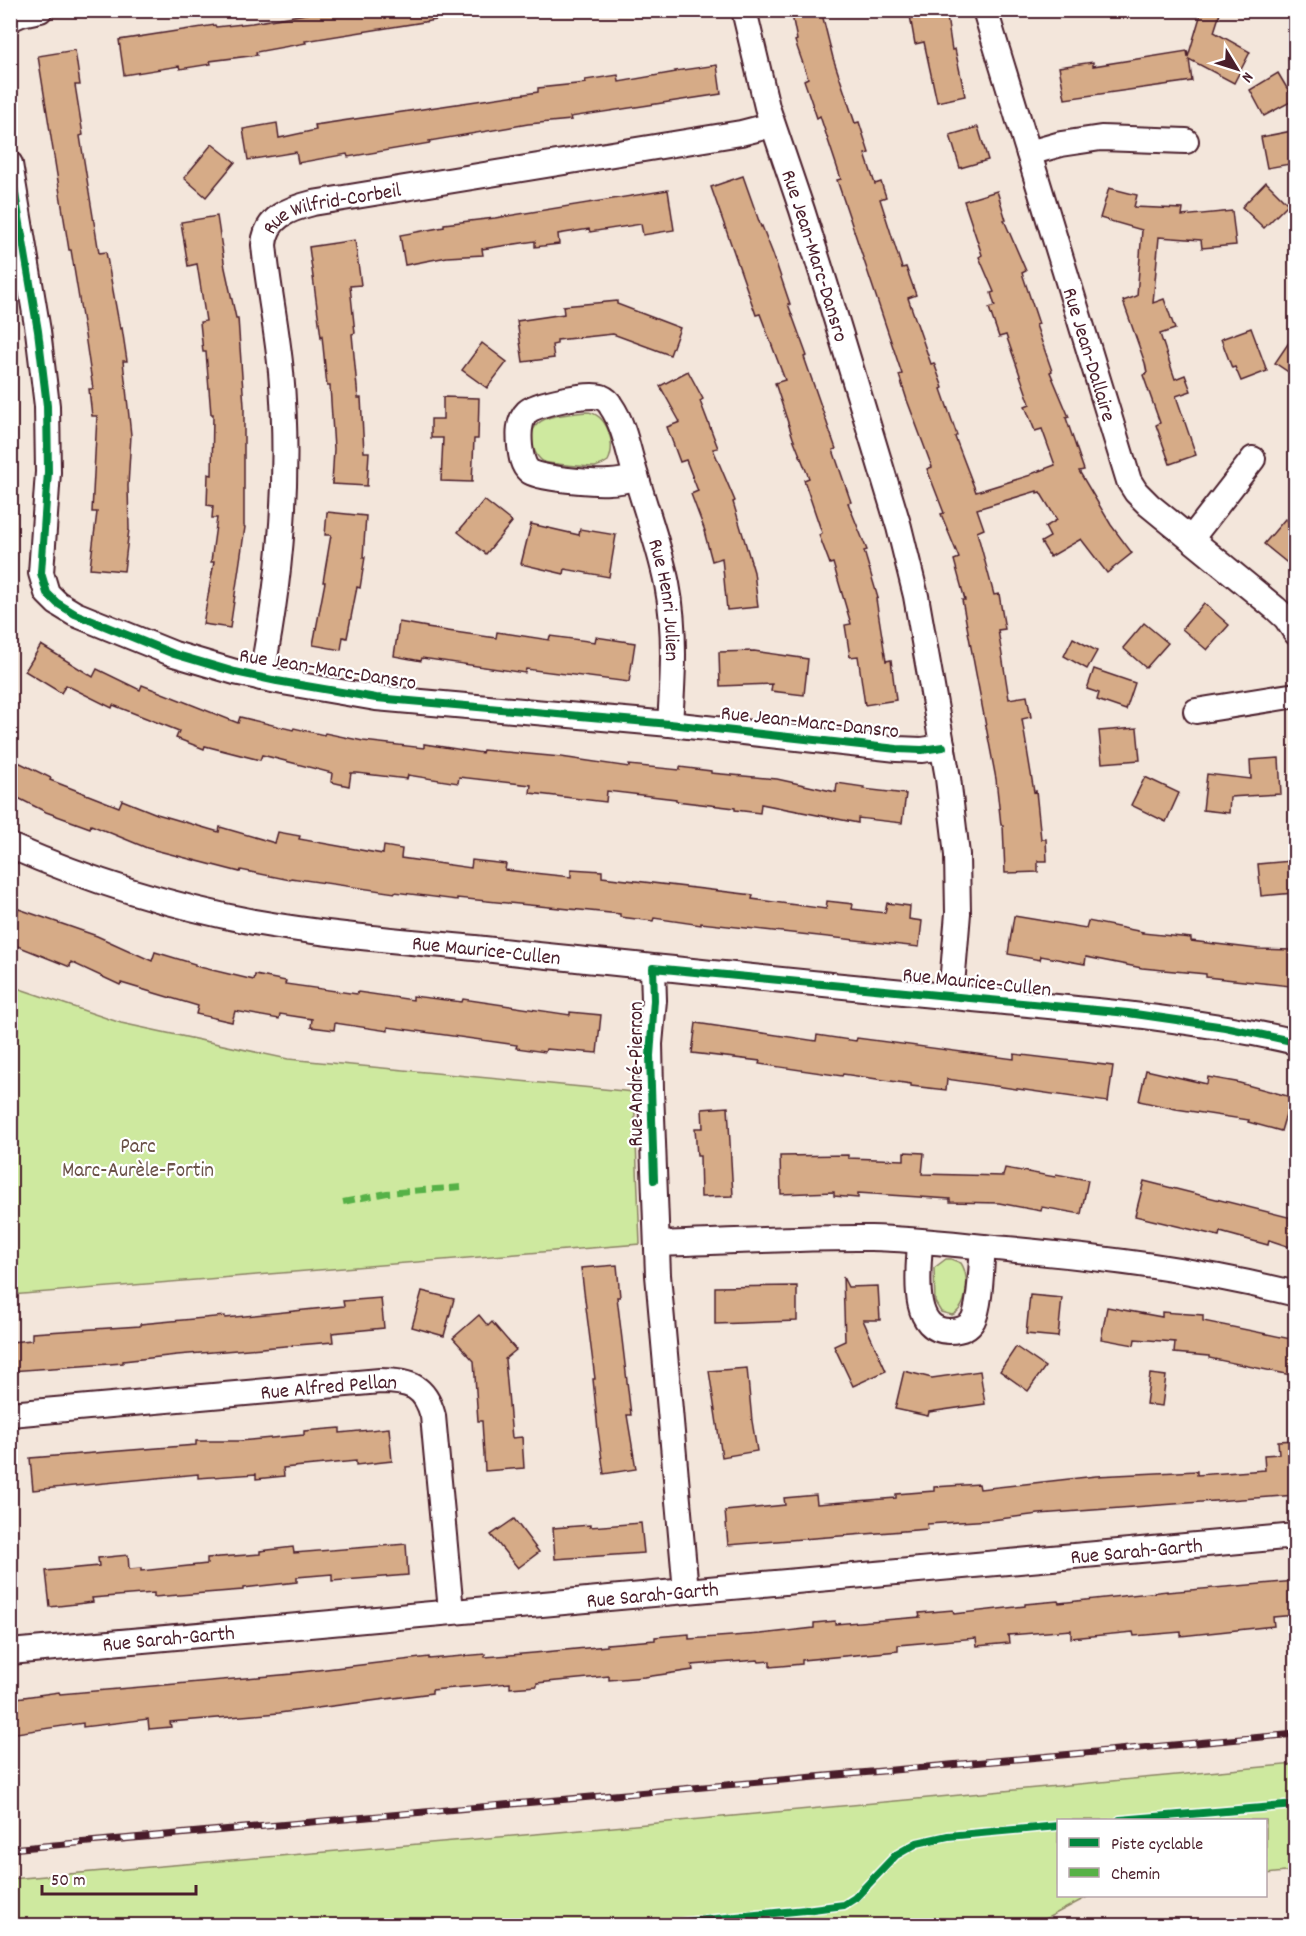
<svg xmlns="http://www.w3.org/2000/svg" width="1306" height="1936" font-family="Dekko,sans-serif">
  <rect width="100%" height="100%" fill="#f3e6db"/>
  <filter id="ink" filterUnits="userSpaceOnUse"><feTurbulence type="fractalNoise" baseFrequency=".0167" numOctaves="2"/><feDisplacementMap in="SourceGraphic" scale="12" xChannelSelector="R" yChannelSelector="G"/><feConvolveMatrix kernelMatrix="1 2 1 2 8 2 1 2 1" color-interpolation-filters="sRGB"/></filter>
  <g filter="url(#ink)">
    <g fill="#cee99f" stroke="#8c8465" stroke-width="1.5">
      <path d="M586,412c21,0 31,33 22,49 -4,3 -8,5 -13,6 -7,0 -46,-3 -51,-5 -7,-4 -11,-13 -12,-20 -4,-29 34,-27 54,-30z"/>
      <path d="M11,986l110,37 167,36 346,33 6,152 -629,51z"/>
      <path d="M946,1259h5l10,4c9,14 7,45 -9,52l-11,-3 -6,-10 -1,-34z"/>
      <path d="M1295,1764v107l-29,3v-54h-208v76h31l-55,29h-1023v-46l559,-48z"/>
    </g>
    <g fill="#d6ab87" stroke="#4a1f2b" stroke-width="1.5">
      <path d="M317,10h119v10l-131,21 1,2 -50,9 1,3 -47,6 1,3 -31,5 -1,-3 -55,9 -5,-35 96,-15 1,2 36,-4 65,-11z"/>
      <path d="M791,10h30l12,48 22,65 4,-1 10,31 -4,1 10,30 6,-2 5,15 -6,2 22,69 4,-1 10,28 -8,3 23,66 3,-1 9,25 -2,1 16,46 -2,2 21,55 55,-17v-1l24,-9 -13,-36 -7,2 -10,-25 5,-2 -24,-69 -7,2 -10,-29 6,-2 -4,-13 3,-1 -15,-35 3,-2 -18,-54 33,-10 9,29h-2l22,51 -4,2 17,51 -3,1 16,46 -2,1 19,45 -3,1 18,52 -5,1 32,54 21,28 -25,20 -26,-34 -31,18 -9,-15 9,-5 -5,-10 12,-7 -17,-28 -3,1v-2l-60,18 7,20 -7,3 17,63 5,-1 6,35 -7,1 11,69 18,-3 4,21 -9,2 12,73 2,-1 5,48h5l1,22h-9v11l-33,1 -2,-48h-2l-5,-46 -34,-179h3l-11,-40 5,-2 -18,-44 3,-1 -17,-44 5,-2 -25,-67 -8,-25 3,-1 -65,-194 4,-1 -21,-63 -3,2 -13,-38 4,-2 -13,-37 2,-1z"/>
      <path d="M909,10h37l6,40 3,-1 10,47 -28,6 -13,-60 -9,2z"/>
      <path d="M1202,10h19l-7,22 36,20 -16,31 -45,-24 3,22 -127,18 -6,-32 34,-5v4l94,-15 1,6z"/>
      <path d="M75,50l5,35h-5l8,50 -3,1 9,56 10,61 7,-1 14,77 2,-1 5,33h-4l8,74 -3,51 1,43 -5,42 -34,-3 7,-56h-5l5,-96h-5l-3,-27h4l-8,-54 -14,-85h-2l-31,-194z"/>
      <path d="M717,65l4,29 -151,23 1,3 -43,4 -99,17 1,2 -82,14 -1,-3 -49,9 -2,-11 -48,8 -5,-31 34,-6 2,15 37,-8 -1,-5 223,-33v-4l48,-5 -1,-3 33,-5 1,7 57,-10 -1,-1z"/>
      <path d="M1278,73l16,27 -30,16 -14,-26z"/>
      <path d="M978,127l10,33 -28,8 -10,-33z"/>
      <path d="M1292,131l4,32 -29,5 -6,-31z"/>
      <path d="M212,144l23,18 -29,35 -22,-19z"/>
      <path d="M743,176l18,51 1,-1 11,28 17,50h-2l19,52 -3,1 32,92 -3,1 18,52 -3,1 19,47 -3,1 14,47 -2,1 10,62 5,-1 5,40 -31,5 -7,-49 -8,1 -5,-32 6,-1 -18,-61 -3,1 -11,-29 3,-2 -18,-53 5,-2 -16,-40 -18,-55 10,-3 -25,-66 -4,1 -45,-128z"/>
      <path d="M1266,182l22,22 -24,24 -22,-21z"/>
      <path d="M1109,188l28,7 -3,12 49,2 -1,7 50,-5 4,34 -34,3 -1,-8 -42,-3 -6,66 11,-4 11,30 -15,5 15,45 10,-4 6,16 -15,5 20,59 -26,9 -14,-39 4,-2 -17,-48 4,-2 -2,-10 -22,-62 14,-5 5,-66 -42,-12z"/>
      <path d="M668,190l6,40 -31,5 -2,-11 -51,8 -1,-3 -31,5 1,10 -24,3v-6l-53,8 1,6 -36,2 -42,8 -5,-30 44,-8v-3l51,-6z"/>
      <path d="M217,216l8,52 11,50h2l6,88v120l1,1 -15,101 -27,-4 11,-62h-3l6,-44h-5l1,-12 -6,-1 1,-31 4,1 1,-61h-2l-5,-62h-3l-3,-30 6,-1 -9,-57 -9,2 -7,-44z"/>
      <path d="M355,240l6,45 -11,1 5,47 -3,1 6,64h3l3,54h5l-2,34 -35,-2 2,-35 -4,-63h-3l-5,-50 -1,1 -12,-90z"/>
      <path d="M617,301v3l63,24 -10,27 -57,-21 -56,6v4l-5,1 2,13 -31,4 -6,-41 47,-7 -1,-8z"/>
      <path d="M1251,328l16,43 -26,10 -6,-14 -3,1 -11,-29z"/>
      <path d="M1296,332v45l-21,-14z"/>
      <path d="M482,343l25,19 -20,26 -25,-18z"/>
      <path d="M688,371l15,28 -3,2 18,47 -5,1 22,52 -2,1 21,70 4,35 -31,3 -5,-52 -10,3 -8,-30h1l-14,-37 7,-3 -12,-31 -6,2 -13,-35 13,-5 -20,-36z"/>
      <path d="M443,397l36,1 -1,41h-4l-2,43 -31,-1 2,-43h-12v-19h12z"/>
      <path d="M484,500l28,22 -26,32 -28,-22z"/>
      <path d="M327,512l39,4 -3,41h2l-5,31 -3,-1 -10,51 -4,-1 -2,13 -28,-5 12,-63h-2l8,-47h-6z"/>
      <path d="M1285,519l11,8v43l-32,-26z"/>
      <path d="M531,524l48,11 1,-6 36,6 -7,42 -44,-8 -1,5 -43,-10z"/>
      <path d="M1204,603l25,22 -22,25 -25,-21z"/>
      <path d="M399,622l28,5v1l69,10 1,-6 52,8 1,-4 45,6 1,-5 39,6 -6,39 -103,-13 -1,4 -103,-15 -1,3 -27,-5z"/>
      <path d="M1144,623l24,20 -22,25 -23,-20z"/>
      <path d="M1073,638l24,13 -10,18 -23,-13z"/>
      <path d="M41,645l52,32 4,-8 43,21 2,-5 96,38 2,-6 53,13 1,-2 30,7 1,-2 38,8 61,7v-4l58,9 1,-3 78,7 68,10v-2l51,5v-3l31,4v2l66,6 59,13 1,-9 27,4 -1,2 43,5 -4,29 -44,-5v5l-97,-19 -1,9 -25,-3v-2l-59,-7v-2l-69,-8 -1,11 -76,-9 1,-8 -72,-8 -1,6 -50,-8 -1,4 -50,-6h-6l-2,13 -18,-4 1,-9 -70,-18 -2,5 -55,-14 -1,3 -28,-11 3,-7 -66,-26 -1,3 -46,-23 -5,8 -36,-22z"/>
      <path d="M754,651l54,8 -4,36 -33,-4 1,-7 -52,2 -1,-34z"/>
      <path d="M1094,669l41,14 -9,27 -29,-10 2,-7 -12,-4z"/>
      <path d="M1137,728l3,32 -38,3 -3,-32z"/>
      <path d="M10,758l41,20 -1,2 69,27 3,-7 35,14 62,18 1,-5 55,16 3,-11 22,4 -1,3 84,15 1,-8 18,3 -1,9 70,10 1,-8 34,4 -1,6 66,7v-8l31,2v6l151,18 -1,4 74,10 1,-8 26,3 -1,5 33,4 2,-10 23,3 -1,13 13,2 -3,26 -218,-24v2l-47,-7 -1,3 -33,-4v-3l-163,-16v2l-62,-8v1l-104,-15 -1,2 -49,-10 -1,2 -93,-24 -56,-23 -1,3 -44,-16 -36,-18z"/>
      <path d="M1279,758l2,36 -51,3 -1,16 -26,-3 4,-36 44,5 -1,-19z"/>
      <path d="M1145,777l34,16 -13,29 -35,-17z"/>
      <path d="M1291,861l3,32 -33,3 -3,-32z"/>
      <path d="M10,906l87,30 55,25 3,-9 40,12v2l59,14 1,-5 31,6 -1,3 72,10 1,-2 55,8v-4l49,6 1,-3 107,16v-3l31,3 -4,38 -51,-4 -1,3 -29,-4 1,-3 -129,-18v4l-53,-8 -1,7 -23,-3 1,-8 -32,-5 -1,5 -44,-8 -3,11 -36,-8 2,-8 -77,-23 -1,2 -49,-23 -1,5 -60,-24z"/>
      <path d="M1014,916l72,12 2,-7 55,11 -1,1 49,5v3l67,8 34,1 -2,36 -84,-9v-3l-64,-6 -56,-11 -1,7 -44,-8 -1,4 -32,-6z"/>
      <path d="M696,1023l120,18 1,-6 39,6 1,-3 157,21v-5l99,12 -5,36 -161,-23 -1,11 -35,-4v-2l-68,-10 -1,2 -83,-12 1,-3 -68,-8z"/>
      <path d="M1146,1070l61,14 1,-7 28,5 55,15 -10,34 -33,-9 1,-2 -73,-11 -37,-8z"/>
      <path d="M728,1107l5,89 -32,1 -1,-41h-3l-2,-28h8l-1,-19z"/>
      <path d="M904,1152l20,1 -2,21 81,2 2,-8 50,9 1,-3 32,6 -7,34 -39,-7 -1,4 -42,-8 -49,-1v-3l-92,-6v5l-24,-2v-4l-53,2 -1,-38 68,-1v3l56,2z"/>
      <path d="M1144,1181l152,38v30l-27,-9 -1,5 -48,-13 -1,4 -84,-20z"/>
      <path d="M617,1265l3,32h-3l14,118h-4l9,54 -32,5 -6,-43 -5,-52h2l-14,-111z"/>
      <path d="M843,1277l5,10 30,-1 2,34h-17l23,51 -33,15 -19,-40 11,-5z"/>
      <path d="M797,1286v35l-82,3v-37z"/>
      <path d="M422,1291l32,8 -10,37 -32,-9z"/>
      <path d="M1030,1295l32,3 -4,39 -32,-3z"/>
      <path d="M381,1298l3,30 -52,5 1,9 -156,13 -54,6v2l-113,8v-29l22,-2v-7l108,-7v-2l85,-8v2l119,-12 -1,-5z"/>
      <path d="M1107,1307l55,10v-5l41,3v6l93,19v36l-87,-18v-2l-35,-3 1,-11 -40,-3 -1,6 -33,-6z"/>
      <path d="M479,1315l9,11 4,-4 24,28 -11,9 7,79 10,-1 2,31 -39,3 -3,-50h-4l-4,-60 -21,-23z"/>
      <path d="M1016,1347l29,20 -17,24 -28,-20z"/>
      <path d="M747,1368l5,53 5,30 -35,6 -13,-86z"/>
      <path d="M904,1371l28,7 48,-7 5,33 -56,8 -1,4 -33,-7z"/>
      <path d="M1150,1374l16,2 -4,30 -16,-2z"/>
      <path d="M340,1428v5l49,-5 3,33 -36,4v-4l-73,7 1,8 -28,3v-5l-58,4v-4l-165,16 -3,-32 166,-13v-4h44l64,-6v-4z"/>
      <path d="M1296,1440v55l-257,19 -47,6 -65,4 1,5 -200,16 -3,-34 60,-6 -1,-7 32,-3 1,9 79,-6v-4l38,-3v-4l45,-3 1,5 116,-13 101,-5v4l68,-5 -1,-15 15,-1 -1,-13z"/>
      <path d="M514,1519l25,33 -21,16 -27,-33z"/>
      <path d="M641,1523l3,30 -89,6 -2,-31 37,-3v2z"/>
      <path d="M406,1544l2,31 -76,6v-7l-35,3v5l-54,6v2l-89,7v-4l-62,5 1,4 -43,5 -4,-36 53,-5 -1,-8 30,-3 1,14 12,-1v3l66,-7v-6l53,-4v-3l33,-4 1,6z"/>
      <path d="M1296,1581v34l-23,2 1,9 -93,10v-4l-47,4 -1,-4 -62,6v-8l-63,5 1,8 -32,3 -1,-8 -78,7v6l-96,9v4l-32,3v-6l-11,1 -1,-2 -66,5 1,5 -48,7 -36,3v-4l-72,7v3l-27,2v-5l-78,7v3l-153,20 -109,9 1,5 -22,2 -1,-10 -65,8v-4l-73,11v-35l49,-7 1,2 232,-20v-1l137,-16v2l56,-5v3l49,-4 73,-7v-2l48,-4v-3l34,-3v5l72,-5 53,-6v-5l21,-2v3l85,-7 -1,-4 34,-3 1,4 71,-8v-2l33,-3 1,2 108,-12v1z"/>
    </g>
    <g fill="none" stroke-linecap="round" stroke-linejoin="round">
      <defs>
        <g id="street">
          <path id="s1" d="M744,10l23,97 35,103 28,89 69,228 17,69 32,182 9,77 1,58 -7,84"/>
          <path id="s2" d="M985,10l144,471 7,11 13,13 126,103 11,10 10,15"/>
          <path d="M10,19l11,-5 19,-4"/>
          <path d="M1029,153l32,-9 40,-6 85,3"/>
          <path d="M10,164l28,167 9,75 1,66 -7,101 6,20 10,10 18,11 99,40 61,18 42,9 99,17 294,26 227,25 25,1 21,-3"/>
          <path id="s3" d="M636,477c-9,3 -18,5 -27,5 -13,1 -71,-3 -80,-11 -7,-6 -8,-16 -9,-25 -1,-11 -2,-25 7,-34 9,-9 62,-19 74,-15 5,2 8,5 10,9 14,20 18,50 26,73 10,35 23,69 30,105 9,46 6,94 3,140"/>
          <path d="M1191,539l62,-80"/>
          <path id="s4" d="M261,678c20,-100 29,-204 20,-306 -4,-43 -13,-85 -17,-127 2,-28 25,-36 49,-42l428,-70 31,-8"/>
          <path d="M1196,711l100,-16"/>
          <path id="s5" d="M10,846c78,34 160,60 244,76 73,13 148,19 221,26 170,19 339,35 509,52 105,10 209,18 312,42"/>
          <path d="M653,968l1,32 -4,44 1,46 7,185 28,316"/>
          <path d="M920,1242c-1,27 -11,89 29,89 9,0 19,-2 24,-11 8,-15 8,-55 10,-73"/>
          <path d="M657,1244c71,-2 143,-7 214,-6 45,1 91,7 136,11 97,9 194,21 289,45"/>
          <path id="s6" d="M10,1414l370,-33c30,0 45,5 53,35l18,195"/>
          <path id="s7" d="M10,1652l1286,-116"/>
        </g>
      </defs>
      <use href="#street" stroke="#4a1f2b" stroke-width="28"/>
      <use href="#street" stroke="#fff" stroke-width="24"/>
      <defs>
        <path id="rail" d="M10,1849l1286,-115"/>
      </defs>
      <use href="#rail" stroke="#4a1f2b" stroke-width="7"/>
      <use href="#rail" stroke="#fff" stroke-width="4.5" stroke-dasharray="14" stroke-linecap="butt"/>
      <path stroke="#57b146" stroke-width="6" stroke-dasharray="12 6" stroke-linecap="butt" d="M343,1202l44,-9 74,-6"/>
      <defs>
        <g id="cycleway">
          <path d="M10,164l28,167 9,75 1,66 -7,101 6,20 10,10 18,11 99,40 61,18 42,9 99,17 294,26 227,25 25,1 21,-3"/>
          <path d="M654,1180l-4,-124 4,-56 -1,-32 475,45 97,14 71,15"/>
          <path d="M1120,1820l176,-15"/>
          <path d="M646,1926l159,-16 39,-5 11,-7 41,-43 21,-12 31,-7 110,-10"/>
        </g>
      </defs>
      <use href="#cycleway" stroke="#fff" stroke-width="11"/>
      <use href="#cycleway" stroke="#00873e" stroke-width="8"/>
    </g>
  </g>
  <g text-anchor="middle" stroke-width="4.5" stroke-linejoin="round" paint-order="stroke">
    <g font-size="21" fill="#4a1f2b" stroke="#fff">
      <text dy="7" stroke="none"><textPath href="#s4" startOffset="522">Rue Wilfrid-Corbeil</textPath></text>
      <text dy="7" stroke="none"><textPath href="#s1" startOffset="256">Rue Jean-Marc-Dansro</textPath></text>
      <text dy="7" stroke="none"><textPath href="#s2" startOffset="360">Rue Jean-Dallaire</textPath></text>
      <text dy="7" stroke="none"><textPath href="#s3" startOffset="465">Rue Henri Julien</textPath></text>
      <text transform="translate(328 668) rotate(9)" y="7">Rue Jean-Marc-Dansro</text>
      <text transform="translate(810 721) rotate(6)" y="7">Rue Jean-Marc-Dansro</text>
      <text dy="7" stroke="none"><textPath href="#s5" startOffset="490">Rue Maurice-Cullen</textPath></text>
      <text transform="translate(977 981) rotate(6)" y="7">Rue Maurice-Cullen</text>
      <text transform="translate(635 1074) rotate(-90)" y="7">Rue André-Pierron</text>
      <text dy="7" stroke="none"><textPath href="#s6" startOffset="320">Rue Alfred Pellan</textPath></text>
      <text dy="7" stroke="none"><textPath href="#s7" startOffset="1131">Rue Sarah-Garth</textPath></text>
      <text dy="7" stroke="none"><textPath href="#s7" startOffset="645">Rue Sarah-Garth</textPath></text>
      <text dy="7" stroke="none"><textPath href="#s7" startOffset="159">Rue Sarah-Garth</textPath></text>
    </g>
    <g font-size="21" fill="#6b5248" stroke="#fff">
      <text x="138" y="1152">Parc<tspan x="138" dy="24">Marc-Aurèle-Fortin</tspan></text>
    </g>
  </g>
  <rect width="1306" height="1936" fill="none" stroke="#fff" stroke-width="36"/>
  <rect x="18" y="18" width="1270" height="1900" fill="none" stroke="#4a1f2b" stroke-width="2" filter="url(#ink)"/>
  <rect x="1057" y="1819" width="210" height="78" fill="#ffffff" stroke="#b7a5aa" stroke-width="1.5"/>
  <rect x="1069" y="1838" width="30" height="9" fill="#00873e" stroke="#b7a5aa" stroke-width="1.5"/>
  <text x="1111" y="1849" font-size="18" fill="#4a1f2b">Piste cyclable</text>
  <rect x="1069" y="1868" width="30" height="9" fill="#57b146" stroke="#b7a5aa" stroke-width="1.5"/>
  <text x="1111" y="1879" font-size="18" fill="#4a1f2b">Chemin</text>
  <g transform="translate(1237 69) rotate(128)" stroke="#ffffff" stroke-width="4.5" paint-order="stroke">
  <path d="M0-4.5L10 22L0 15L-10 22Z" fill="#4a1f2b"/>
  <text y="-9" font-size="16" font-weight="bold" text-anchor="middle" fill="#4a1f2b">N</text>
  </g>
  <path d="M42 1885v9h154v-9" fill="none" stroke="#4a1f2b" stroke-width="3"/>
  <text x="51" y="1885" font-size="18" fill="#4a1f2b" stroke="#ffffff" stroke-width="4.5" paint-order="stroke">50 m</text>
</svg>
